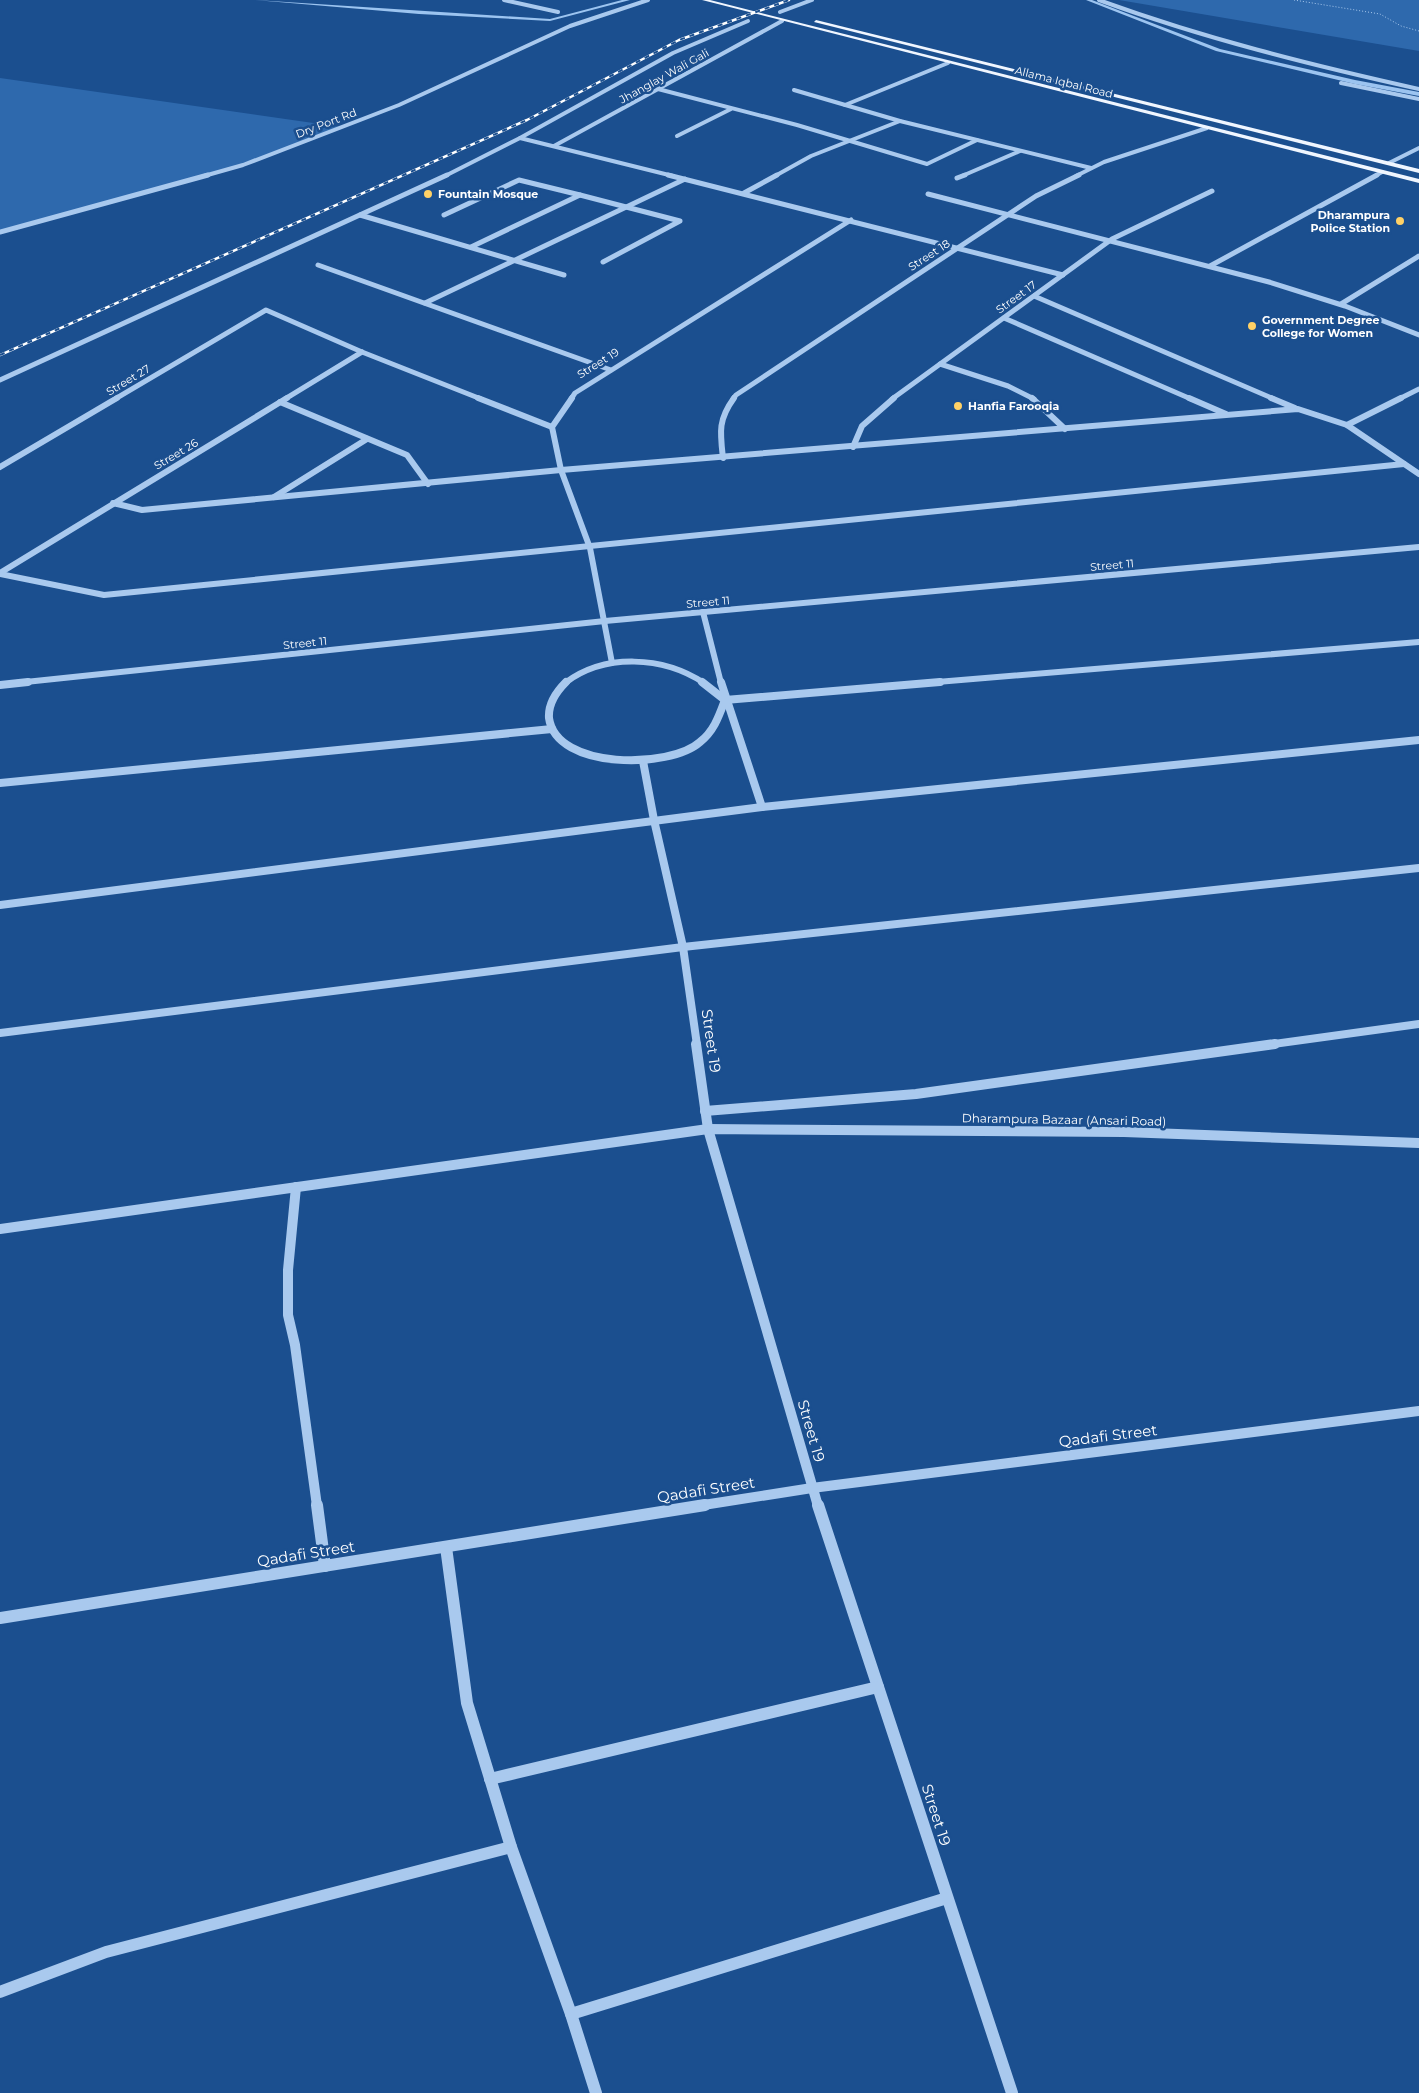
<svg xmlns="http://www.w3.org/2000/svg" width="1419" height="2093" font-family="Montserrat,sans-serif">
  <rect width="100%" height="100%" fill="#1b4f8f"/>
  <g fill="#2e69ad">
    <path d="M1119,0h300v51z"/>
    <path d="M0,78l341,49 -98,38 -243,68z"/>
  </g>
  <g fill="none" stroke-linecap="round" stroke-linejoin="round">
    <g fill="#9cc4f0" fill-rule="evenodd">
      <path d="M255,0l295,19 72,-19h8l-80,21 -131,-7z"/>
      <path d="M1086,0h6l128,49 135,31 64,12v4l-64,-12 -139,-33z"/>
    </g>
    <path stroke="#a9c9ee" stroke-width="1" stroke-dasharray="1 2" stroke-linecap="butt" d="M1294,0l86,14 21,12 18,5"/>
    <g stroke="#a9c9ee" stroke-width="4">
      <path d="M504,0l54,12"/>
      <path d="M1099,0c104,38 212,65 320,89"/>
      <path d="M780,12l32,-12"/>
      <path d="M1341,83l78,16"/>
      <path d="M658,89l139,36 130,39 50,-24"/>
      <path d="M794,90l106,31 191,47"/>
      <path d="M845,105l103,-42"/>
      <path d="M677,136l54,-27"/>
      <path d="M520,138l153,-85 75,-32"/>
      <path d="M554,146l228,-125"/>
      <path d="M1389,163l30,-15"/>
      <path d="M204,176l39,-11 156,-60 171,-79 78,-26"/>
      <path d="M445,176l75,-38 153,38"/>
      <path d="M775,176l36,-20 89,-35"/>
      <path d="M962,176l58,-25"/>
      <path d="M1076,176l28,-14 103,-34"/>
      <path d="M1375,176l7,-4"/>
    </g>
    <g stroke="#a9c9ee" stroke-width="5">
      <path d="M668,175l395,100"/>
      <path d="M957,178l8,-3"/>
      <path d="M744,193l33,-18"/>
      <path d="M928,194l341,88 76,24 74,29"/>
      <path d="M580,195l100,26 -77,41"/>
      <path d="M360,215l204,60"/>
      <path d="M444,215l75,-35 61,15 -109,52"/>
      <path d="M0,232l208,-57"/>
      <path d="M318,265l293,105"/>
      <path d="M1210,266l167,-91"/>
      <path d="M1034,296l240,103"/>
      <path d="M425,303l260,-124"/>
      <path d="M1341,304l78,-48"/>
      <path d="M1004,318l187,81"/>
      <path d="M940,364l68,22 26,13"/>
      <path d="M0,380l447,-205"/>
      <path d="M115,399l151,-89 96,42 119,47"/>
      <path d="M285,399l77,-47"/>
      <path d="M571,399l4,-6 276,-173"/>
      <path d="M733,399l3,-4 300,-199 43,-21"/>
      <path d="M892,399l220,-160 100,-48"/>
      <path d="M1399,399l20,-10"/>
    </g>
    <g stroke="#a9c9ee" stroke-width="6">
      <path d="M478,398l74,29"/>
      <path d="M572,398l-20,29 9,43 29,78 22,115"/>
      <path d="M1032,398l33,31"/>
      <path d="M1189,398l37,16"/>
      <path d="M1271,398l24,10"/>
      <path d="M280,402l127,53 21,29"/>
      <path d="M1347,425l54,-27"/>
      <path d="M853,447l9,-21 32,-28"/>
      <path d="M723,458c-3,-26 -5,-38 11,-60"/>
      <path d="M0,467l117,-69"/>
      <path d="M274,497l93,-58"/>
      <path d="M113,503l29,7 419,-40 737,-61 49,16 72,49"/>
      <path d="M0,573l287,-175"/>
      <path d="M0,574l104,21 1300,-131"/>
      <path d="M703,612l18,71"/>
      <path d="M16,683l589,-62 814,-74"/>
      <path d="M565,683c40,-30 98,-27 139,0"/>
      <path d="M925,683l494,-41"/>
    </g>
    <g stroke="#a9c9ee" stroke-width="8">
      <path d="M566,682c-10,10 -18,22 -17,36 7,52 121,51 151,24 14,-11 19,-26 25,-42l-23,-18"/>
      <path d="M721,682l41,125"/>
      <path d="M0,685l28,-3"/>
      <path d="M725,700l215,-18"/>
      <path d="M643,761l11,59 29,127 14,98"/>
      <path d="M0,783l552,-54"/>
      <path d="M0,905l762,-98 657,-67"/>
      <path d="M0,1033l683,-86 736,-79"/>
      <path d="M1266,1045l153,-21"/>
    </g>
    <g stroke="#a9c9ee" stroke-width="10">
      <path d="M696,1044l12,85 110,377"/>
      <path d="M705,1111l211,-17 359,-50"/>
      <path d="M296,1187l-8,83v45l7,30 22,161"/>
      <path d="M0,1229l708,-100 416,3 295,11"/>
      <path d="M697,1506l115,-18 607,-77"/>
    </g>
    <g stroke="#a9c9ee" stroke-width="12">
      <path d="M317,1505l8,61"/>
      <path d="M818,1505l194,588"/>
      <path d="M446,1547l21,156 44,144 60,167 25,79"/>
      <path d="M0,1618l705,-113"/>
      <path d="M490,1779l388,-92"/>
      <path d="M0,1992l106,-40 405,-105"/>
      <path d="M571,2014l376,-116"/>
    </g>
    <g fill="#f0f6ff" fill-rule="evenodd">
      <path d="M702,0h8l709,179v4z"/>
      <path d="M816,20l603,149v4l-605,-151z"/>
    </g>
    <defs>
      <path id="rail" d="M0,355l527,-235 152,-80 110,-40"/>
    </defs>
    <use href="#rail" stroke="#fff" stroke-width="2.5"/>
    <use href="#rail" stroke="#1b4f8f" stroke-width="2" stroke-dasharray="5" stroke-linecap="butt"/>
  </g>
  <g fill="#ffd166" stroke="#1b4f8f" stroke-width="2">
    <circle cx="428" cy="194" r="5"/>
    <circle cx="1400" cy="221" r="5"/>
    <circle cx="1252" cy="326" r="5"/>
    <circle cx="958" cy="406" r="5"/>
  </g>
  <g text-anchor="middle" stroke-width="5" stroke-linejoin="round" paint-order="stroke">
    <g font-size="11" fill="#fff" stroke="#1b4f8f">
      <text transform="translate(664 76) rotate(-29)" y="4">Jhanglay Wali Gali</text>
      <text transform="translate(1064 82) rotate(14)" y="4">Allama Iqbal Road</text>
      <text transform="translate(326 123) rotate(-21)" y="4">Dry Port Rd</text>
      <text transform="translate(929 255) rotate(-33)" y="4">Street 18</text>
      <text transform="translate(1016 297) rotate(-36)" y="4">Street 17</text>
      <text transform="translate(598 363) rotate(-32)" y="4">Street 19</text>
      <text transform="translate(128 380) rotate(-31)" y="4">Street 27</text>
      <text transform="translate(176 454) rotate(-31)" y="4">Street 26</text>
      <text transform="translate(1112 565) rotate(-5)" y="4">Street 11</text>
      <text transform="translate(708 602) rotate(-5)" y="4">Street 11</text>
      <text transform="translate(305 643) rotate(-6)" y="4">Street 11</text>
    </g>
    <g font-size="11" font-weight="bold" fill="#fff" stroke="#1b4f8f" text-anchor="start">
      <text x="438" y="198">Fountain Mosque</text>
      <text x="1390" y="219" text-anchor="end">Dharampura<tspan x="1390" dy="13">Police Station</tspan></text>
      <text x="1262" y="324">Government Degree<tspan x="1262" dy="13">College for Women</tspan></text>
      <text x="968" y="410">Hanfia Farooqia</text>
    </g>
    <g font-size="12" fill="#fff" stroke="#1b4f8f">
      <text transform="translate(1064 1120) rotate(1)" y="4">Dharampura Bazaar (Ansari Road)</text>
    </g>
    <g font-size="15" fill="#fff" stroke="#1b4f8f">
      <text transform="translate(711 1041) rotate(82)" y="5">Street 19</text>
      <text transform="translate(811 1431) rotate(74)" y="5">Street 19</text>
      <text transform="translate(1108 1436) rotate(-7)" y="5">Qadafi Street</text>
      <text transform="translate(706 1490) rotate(-9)" y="5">Qadafi Street</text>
      <text transform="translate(306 1554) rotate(-9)" y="5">Qadafi Street</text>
      <text transform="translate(936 1815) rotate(72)" y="5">Street 19</text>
    </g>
  </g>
</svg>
